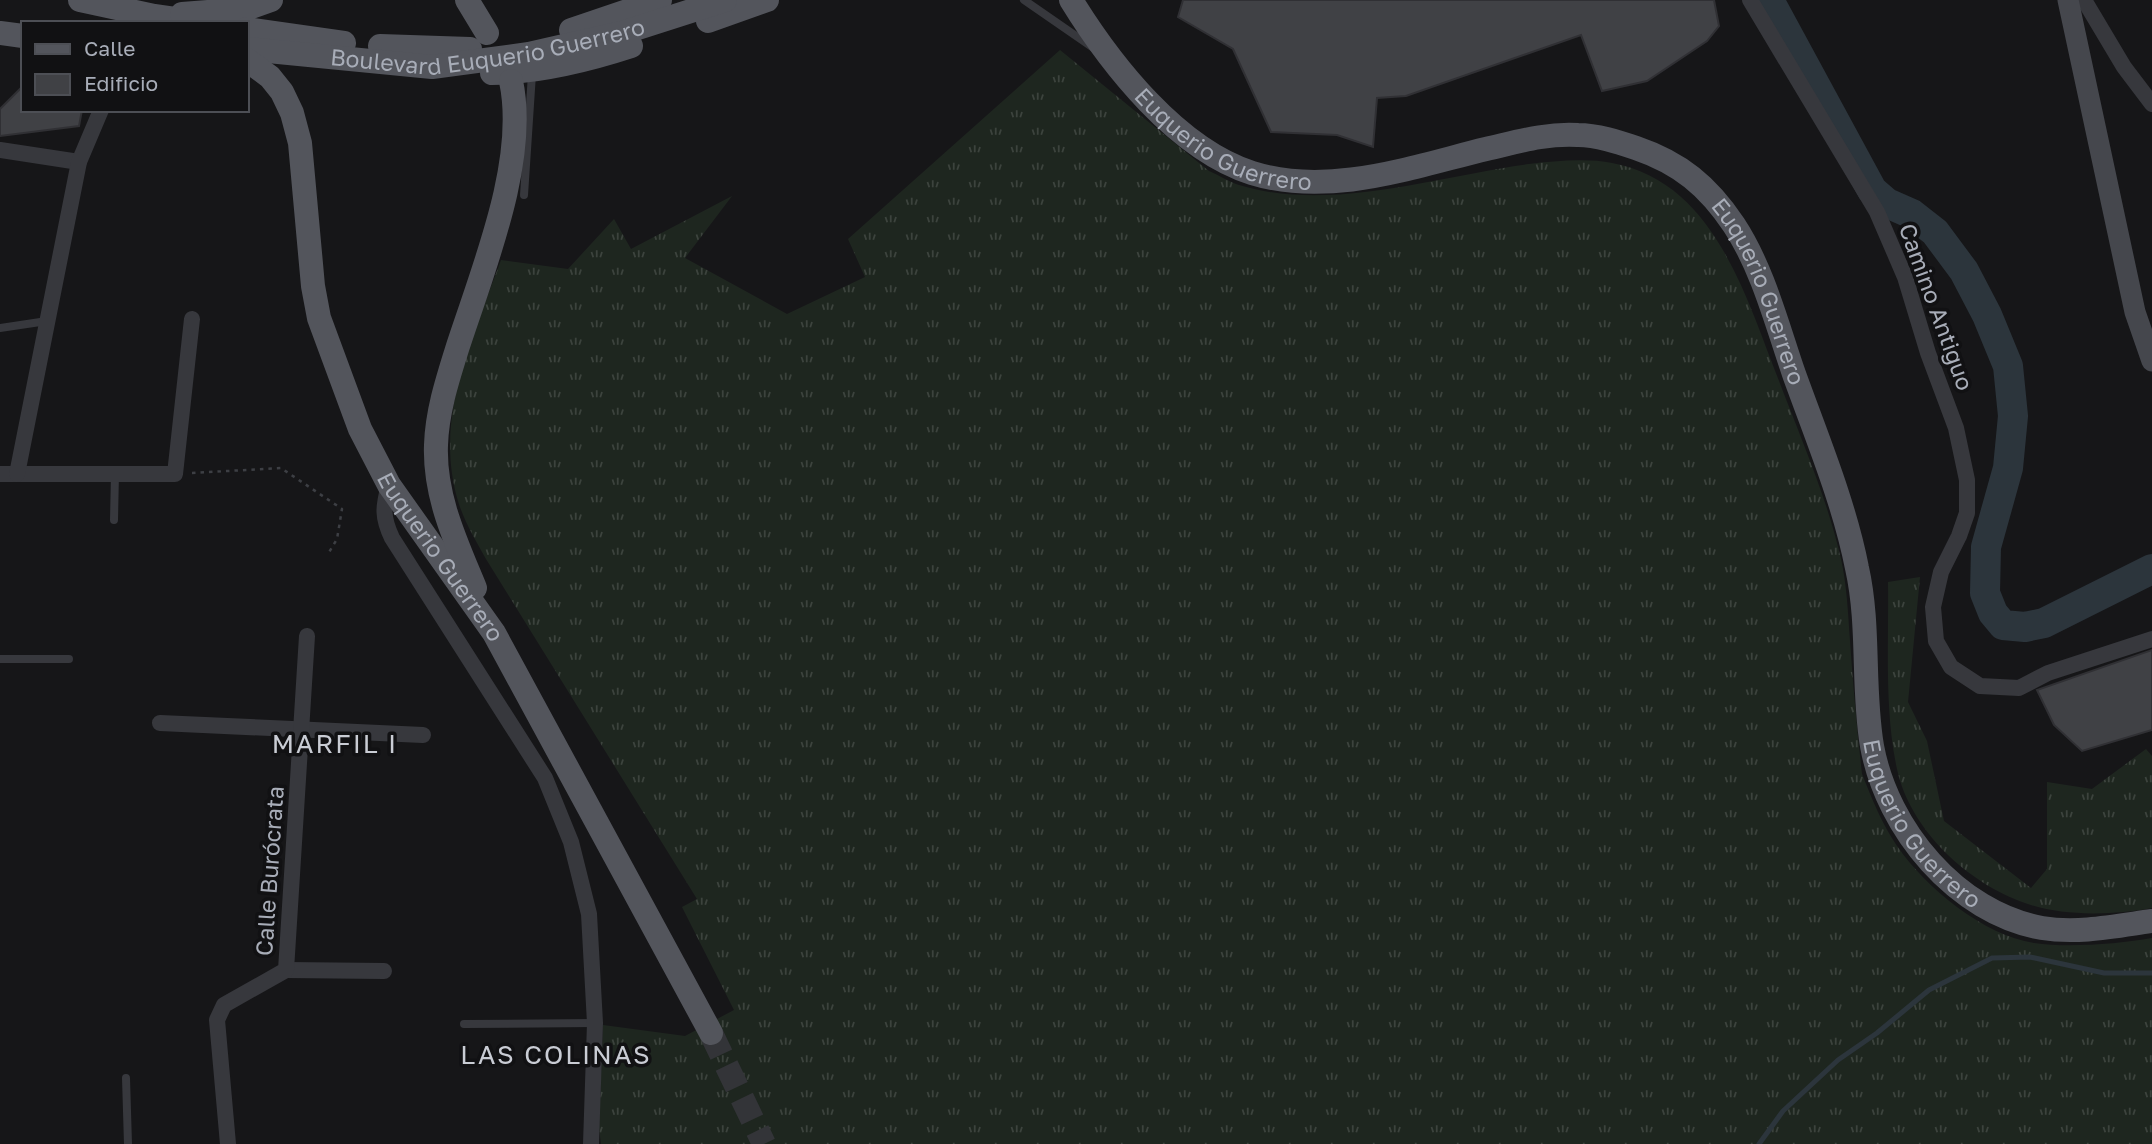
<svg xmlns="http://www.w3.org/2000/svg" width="2152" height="1144" font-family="'Golos Text',sans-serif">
  <defs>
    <pattern id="grass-tufts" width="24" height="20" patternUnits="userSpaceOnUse" patternTransform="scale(1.75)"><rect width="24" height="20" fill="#1e261f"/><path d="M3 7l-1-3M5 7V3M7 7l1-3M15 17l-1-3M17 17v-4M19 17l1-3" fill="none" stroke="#3c433d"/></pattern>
  </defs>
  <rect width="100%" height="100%" fill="#161618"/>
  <g fill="url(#grass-tufts)">
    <path d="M1060,50l149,121c10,4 20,11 30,14 90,28 199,-9 290,-21 26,-3 58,-6 83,-1 103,19 134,135 167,218 22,58 48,117 62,178 6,27 7,55 9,82 3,45 7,89 12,133 10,25 20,50 35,72 29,42 86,89 137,97 32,5 86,1 118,-5v206h-1551l-2,-16 4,-103 82,11 49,-26 -52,-103 15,-8 -211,-340c-10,-18 -22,-38 -28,-58 -25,-84 15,-164 43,-241l67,9 46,-50 17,30 101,-53 -47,62 102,56 78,-37 -17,-38z"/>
    <path d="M1920,577l-12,125 19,39 17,80 87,67 16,-19v-87l45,7 54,-40 6,7v152c-39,7 -89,9 -127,-5 -57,-20 -115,-73 -128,-134 -13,-60 -8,-126 -9,-187z"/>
  </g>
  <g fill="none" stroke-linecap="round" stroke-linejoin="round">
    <path stroke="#2c353c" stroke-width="5" d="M1759,1144l24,-33 55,-51 39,-27 52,-43 63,-32 38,-1 74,16h48"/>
    <path stroke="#2c353c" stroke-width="30" d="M1769,0l103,190 15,13 25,11 23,18 29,39 23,44 21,51 5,50 -5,52 -22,79 -1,46 8,20 10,12 22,2 19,-4 108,-54"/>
  </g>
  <g fill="#404145" stroke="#303034" stroke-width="2">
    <path d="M1183,0h531l5,26 -12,15 -60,40 -45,10 -21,-56 -175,61 -29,2 -4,49 -36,-12 -66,-3 -38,-83 -55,-32z"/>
    <path d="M23,86v24h59l-3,16 -79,10v-27z"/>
    <path d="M2152,650v80l-70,21 -28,-26 -17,-35z"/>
  </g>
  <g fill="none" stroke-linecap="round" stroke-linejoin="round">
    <path stroke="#333438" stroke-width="24" stroke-dasharray="24 12" stroke-linecap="butt" d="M711,1033l53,111"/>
    <path stroke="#3d3f44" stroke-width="2.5" stroke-dasharray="3.5 5" stroke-linecap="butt" d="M192,473l89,-5 61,41 -5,30 -9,15"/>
    <g stroke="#37383d" stroke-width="8">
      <path d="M1024,0l68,47"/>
      <path d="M524,195l8,-121"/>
      <path d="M0,328l47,-7"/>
      <path d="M114,520l1,-47"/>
      <path d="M0,659h69"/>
      <path d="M464,1024l131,-1"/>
      <path d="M126,1078l2,66"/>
    </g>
    <g stroke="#37383d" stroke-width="16">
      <path d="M1750,0l127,212 28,65 23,76 28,75 11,52v33l-8,23 -18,36 -8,35 3,34 15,26 29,19 39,2 29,-15 104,-34"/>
      <path d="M2084,0l40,67 28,37"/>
      <path d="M0,150l79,12"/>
      <path d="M0,474h175l17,-155"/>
      <path d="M17,474l62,-312 22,-52"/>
      <path d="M389,485c-6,22 -7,32 3,53l153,240 26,64 18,72 6,109 -4,121"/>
      <path d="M160,723l263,12"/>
      <path d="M286,970l98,1"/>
      <path d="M228,1144l-11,-124 7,-15 62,-35 21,-334"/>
    </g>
    <path stroke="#45474d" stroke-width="21" d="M2068,0l67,312 17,49"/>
    <g stroke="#53555c" stroke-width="24">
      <path d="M80,0l74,16 49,7"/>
      <path d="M467,0l20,33"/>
      <path id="s1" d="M1071,0c40,65 106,149 181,173 77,24 160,-6 234,-24 31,-7 60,-16 92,-14 19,0 40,7 58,13 44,15 72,38 98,77 29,44 43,100 60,149 23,64 50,128 63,194 13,58 5,119 15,178 15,83 85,167 170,182 36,6 74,-2 110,-7"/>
      <path d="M182,14l64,-5 25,-9"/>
      <path d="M708,21l59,-21"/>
      <path d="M247,29l97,14"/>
      <path d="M571,30l89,-30"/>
      <path d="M0,33l23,3"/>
      <path d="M380,46l90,3"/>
      <path id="s2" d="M247,49l185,18 97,-13 35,-8 58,-13 103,-33"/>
      <path id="s3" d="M247,60l23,17 12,15 10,21 8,30 13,143 6,32 41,111 29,56 105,148 217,400"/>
      <path d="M492,73c47,-1 93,-12 139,-27"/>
      <path d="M475,588c-19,-46 -41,-92 -39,-143 1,-34 12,-67 22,-99 25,-77 70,-185 53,-265"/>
    </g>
  </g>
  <g text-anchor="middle" stroke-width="7" stroke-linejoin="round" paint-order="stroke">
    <g font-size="23" fill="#a8adb8" stroke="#111113">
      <text dy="8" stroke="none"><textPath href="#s2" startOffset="243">Boulevard Euquerio Guerrero</textPath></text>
      <text dy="8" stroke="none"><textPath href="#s1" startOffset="215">Euquerio Guerrero</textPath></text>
      <text dy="8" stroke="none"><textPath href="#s1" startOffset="845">Euquerio Guerrero</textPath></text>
      <text transform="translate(1936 307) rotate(70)" y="8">Camino Antiguo</text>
      <text dy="8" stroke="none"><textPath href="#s3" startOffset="548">Euquerio Guerrero</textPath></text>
      <text dy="8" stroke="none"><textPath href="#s1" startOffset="1412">Euquerio Guerrero</textPath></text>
      <text transform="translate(270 871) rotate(-86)" y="8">Calle Burócrata</text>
    </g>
    <g font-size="26" letter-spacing="2" fill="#c9ccd4" stroke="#111113">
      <text x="335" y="753">MARFIL I</text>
      <text x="556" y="1064">LAS COLINAS</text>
    </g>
  </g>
  <rect x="21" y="21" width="228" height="91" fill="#111113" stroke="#4d4f55" stroke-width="2"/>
  <rect x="35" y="44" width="35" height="10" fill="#53555c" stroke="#4d4f55" stroke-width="2"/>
  <text x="84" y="56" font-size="21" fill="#a8adb8">Calle</text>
  <rect x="35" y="74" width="35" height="21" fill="#404145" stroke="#4d4f55" stroke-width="2"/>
  <text x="84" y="91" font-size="21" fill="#a8adb8">Edificio</text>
</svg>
